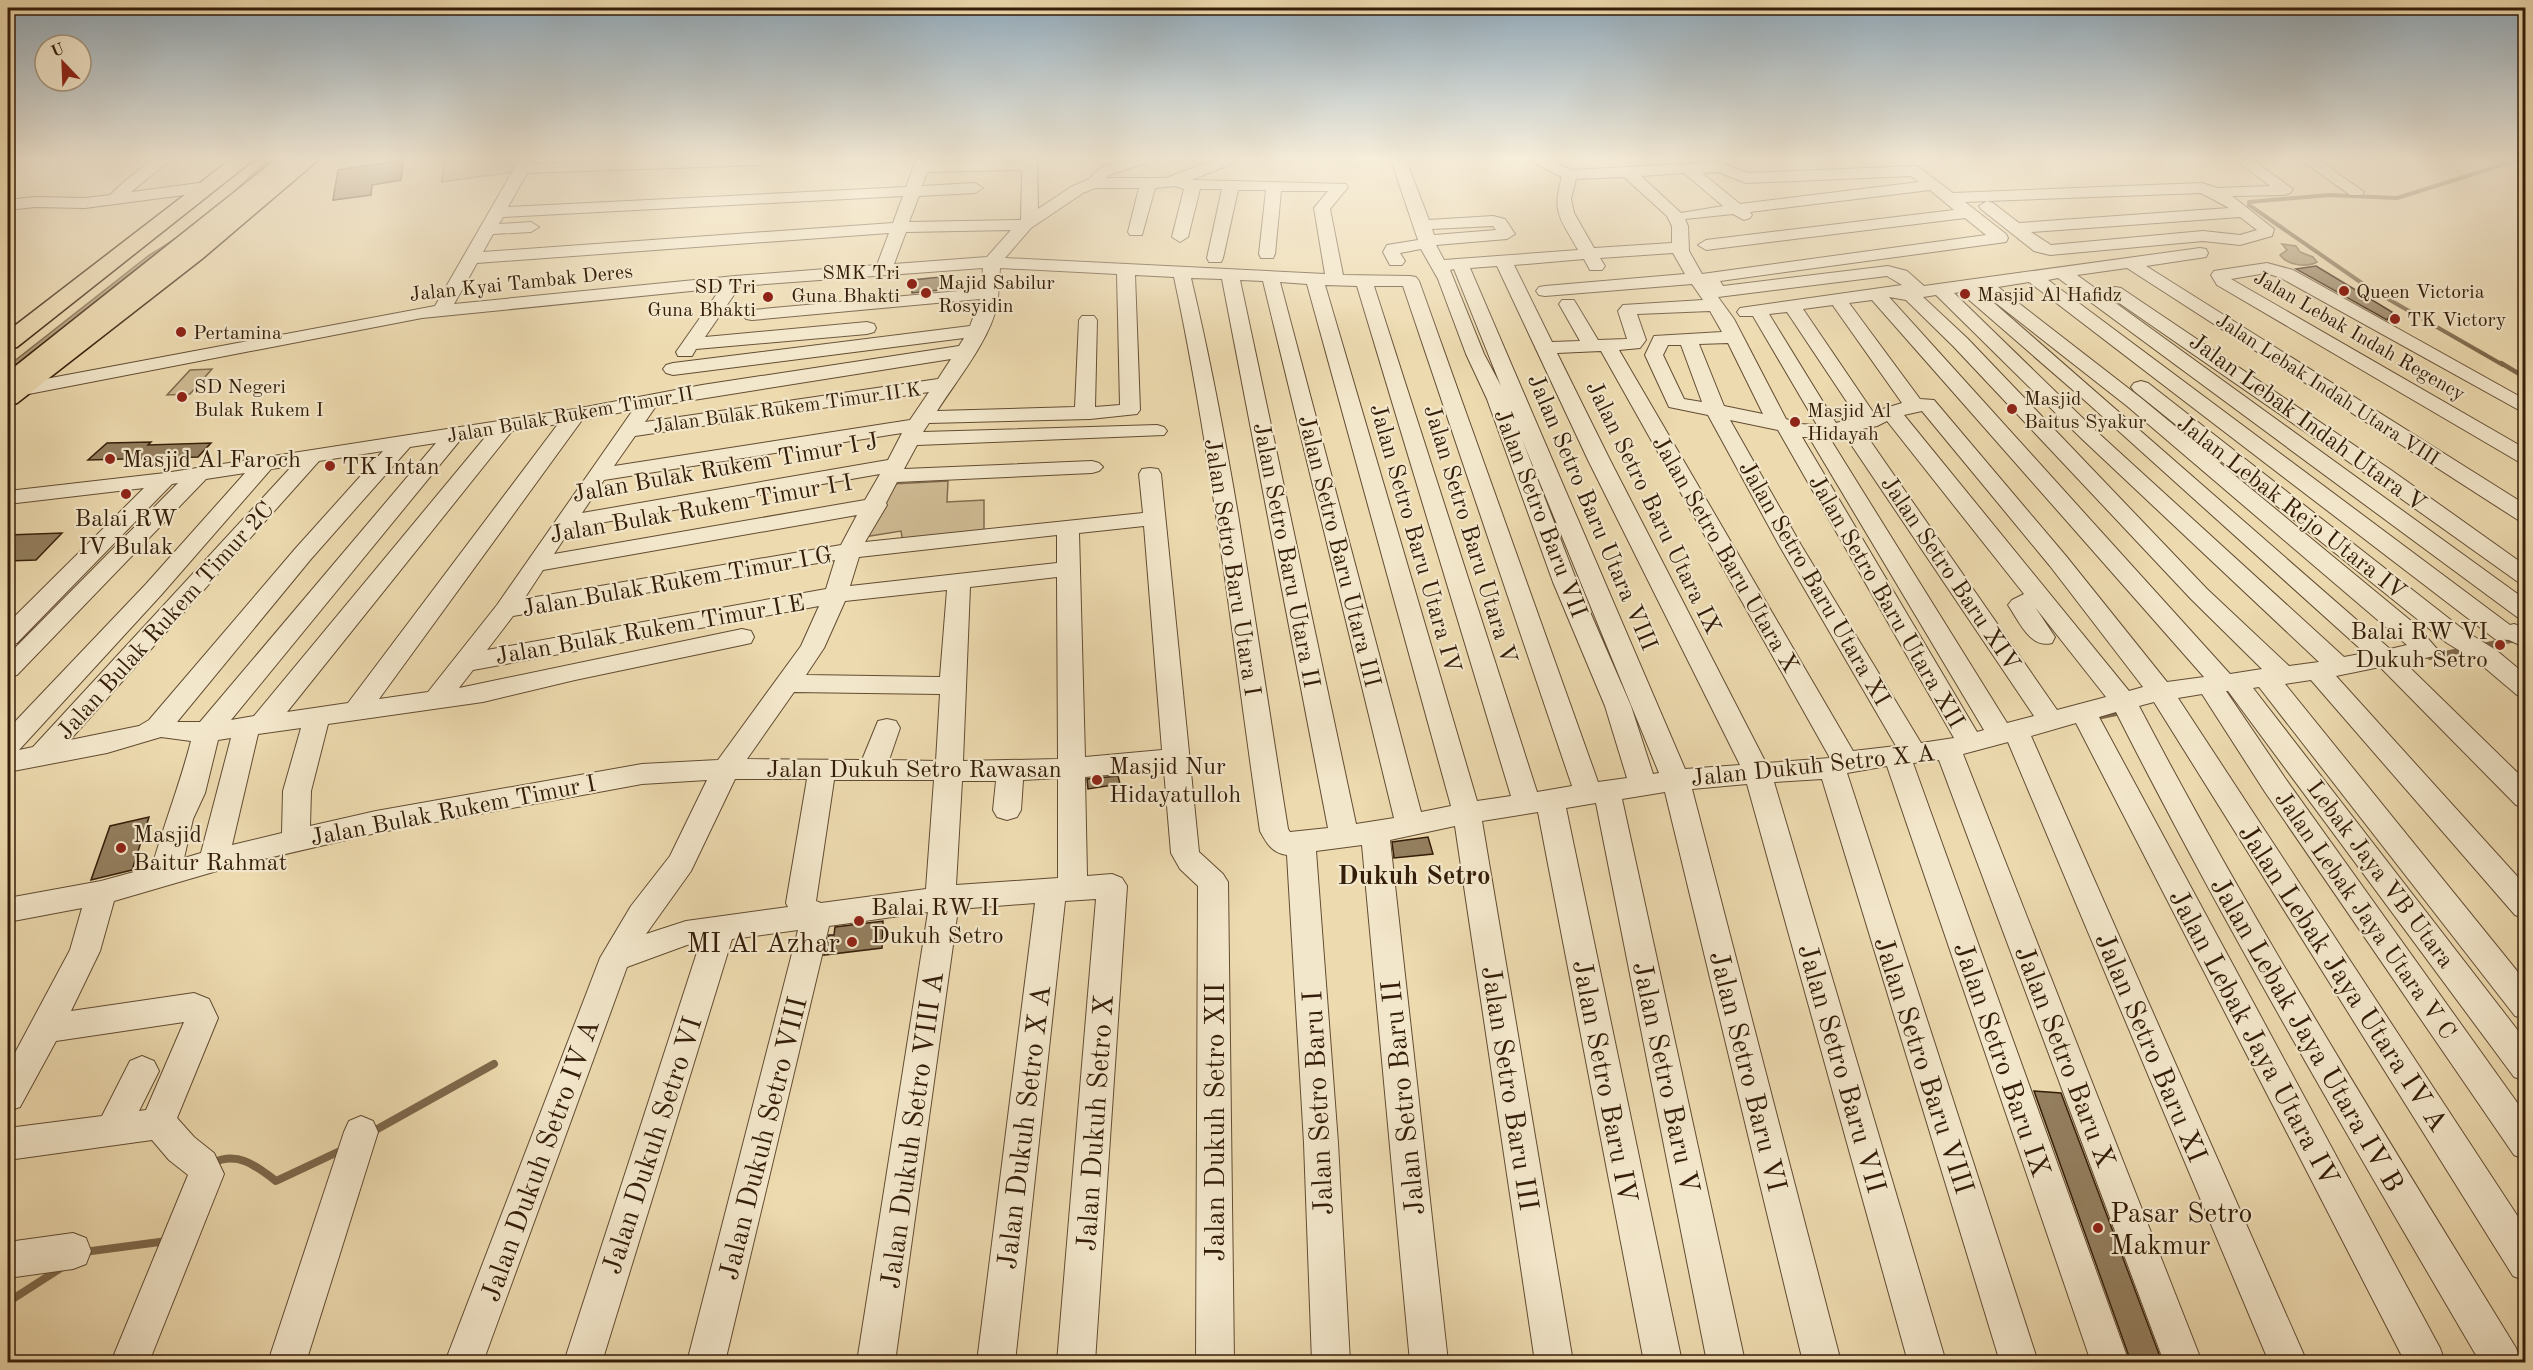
<svg xmlns="http://www.w3.org/2000/svg" width="2533" height="1370" font-family="'Old Standard TT',serif">
  <rect width="100%" height="100%" fill="#eddaaf"/>
  <filter id="stains"><feTurbulence type="fractalNoise" baseFrequency=".00333" numOctaves="4"/><feColorMatrix values="0 0 0 0 .2 0 0 0 0 .09 0 0 0 0 .02 0 0 0 .5 -.17"/></filter>
  <radialGradient id="worn" r=".72"><stop offset=".6" stop-color="#630" stop-opacity="0"/><stop offset="1" stop-color="#630" stop-opacity=".3"/></radialGradient>
  <g fill="#ceba93" stroke="#816c4e" stroke-width="1.5">
    <path d="M444,160h74l-5,12 -71,10z"/>
    <path d="M212,369l-22,25 -23,1 23,-25z"/>
    <path d="M948,481l-1,21 37,-2v34l-81,9 -2,-12 -37,6 28,-53z"/>
  </g>
  <g fill="#ae9a77" stroke="#7d684b" stroke-width="1.5">
    <path d="M269,160h9l-47,42 -223,177v-13l140,-110c26,-16 53,-34 76,-55 15,-13 29,-28 45,-41z"/>
    <path d="M2282,244l14,2 4,6 13,5 4,5c-11,6 -30,3 -37,-7l7,-5z"/>
  </g>
  <g fill="none" stroke-linecap="round" stroke-linejoin="round">
    <path stroke="#7d684b" stroke-width="4" d="M2503,365l-134,-77 -120,-83v-3l80,-7 68,3 121,-38"/>
    <path stroke="#7d684b" stroke-width="4.5" d="M2501,363l25,15"/>
    <g stroke="#7d684b" stroke-width="6">
      <path d="M2483,646l32,-7"/>
      <path d="M2430,657l35,-7"/>
      <path d="M2097,717l19,-4"/>
    </g>
    <g stroke="#7d684b" stroke-width="8">
      <path d="M372,1132l122,-68"/>
      <path d="M212,1163c26,-12 43,2 64,18l66,-31"/>
      <path d="M84,1252l83,-11"/>
      <path d="M8,1302l53,-34"/>
    </g>
  </g>
  <g fill="#947f5f" stroke="#341d09" stroke-width="1.5">
    <path d="M403,160l-2,20 -29,5 -1,10 -38,5 5,-30z"/>
    <path d="M2316,266l76,46 -5,8 -91,-51z"/>
    <path d="M940,277v13l-28,3v-13z"/>
    <path d="M151,442l-3,3 63,-2 -13,14 -110,3 19,-17z"/>
    <path d="M62,533l-26,27 -28,1v-26z"/>
    <path d="M1118,776l2,8 -32,5 -1,-10z"/>
    <path d="M149,817l-17,53 -41,10 19,-54z"/>
    <path d="M1428,837l5,17 -39,4 -2,-16z"/>
    <path d="M883,921l-1,27 -58,7 5,-20h5l1,-8z"/>
    <path d="M2034,1091l27,2 101,269h-31z"/>
  </g>
  <g fill="none" stroke-linecap="round" stroke-linejoin="round">
    <defs>
      <g id="minor">
        <path d="M153,160h17l-39,32 76,-10 8,5 -8,5 -122,16 -50,-1 -27,3v-10l27,-3 50,1 25,-3 17,-16z"/>
        <path d="M519,160h15l-2,4 101,-4h134l-7,5 -233,8 -19,34 398,-20 10,-27h15l-1,3 107,-3 1,49 33,-22 18,-8 10,-10 25,-9h23l-2,3 -36,12 -2,3h59l48,-18h22l-2,3 -43,17 155,4 2,3 -18,22 13,66 67,1 6,1 3,4 179,501 29,-4 -22,-72 -52,-124 -66,-183 -21,-45 -28,-75 -17,-30 -21,4 5,8 -3,4h-12l-7,-13 4,-7 31,-5 -27,-80h15l23,60 64,-4 12,3 10,15 -8,5 -71,6 8,15 134,-10c-17,-31 -27,-37 -16,-73l-34,-17h20l24,10 148,-8 28,11 167,-7 5,2 33,25 249,-10 15,5 53,-2 -34,-26h17l40,29 -3,4 -6,2 -52,1 42,33 -2,7 -32,9 -37,-4 -153,14 -16,-4 -53,-42 -2,-3 8,-5 -22,1 41,32 2,4 -2,4 -286,39 3,5 165,-20 19,5 17,15 276,-38 6,1 2,4 -2,4 -60,9 380,239v17l-8,-2 -391,-252 -50,7 449,325v20l-9,-3 -459,-339 -10,2 462,345 4,-1 12,4v20l-17,-8 -14,-1 -466,-357 -31,5 143,111 275,227 22,25 -3,6 -31,6 122,119v27l-10,-3 -136,-138 -44,9 190,210v33l-11,-4 -204,-235 -26,4 241,298v37l-11,-3 -256,-329 -6,1 273,353v40l-12,-4 -286,-386h-2l59,87 241,337v45l-12,-5 -249,-363 -63,-98 -24,4 348,531v52l-13,-5 -359,-574 -15,4c115,220 247,430 377,642l5,14h-41c-125,-214 -252,-428 -364,-650l-17,5 341,631 5,14h-40l-329,-639 -45,13 276,626h-38l-261,-620 -45,12 239,608h-38l-225,-602 -26,3 216,599h-38l-204,-596 -40,7 191,589h-38l-178,-583 -48,3 172,580h-38l-161,-578 -55,5 149,573h-38l-138,-570 -43,7 123,563h-38l-111,-559 -30,5 116,554h-38l-106,-550 -56,9 91,541h-38l-80,-536 -65,14 58,522h-38l-48,-517 -46,6 22,292 12,219h-38l-8,-219 -17,-288c-15,-2 -20,-11 -27,-24 -27,-185 -47,-372 -86,-554l-39,-2 5,135 -3,4 -47,5 -161,4 -6,9 234,-7 7,2 3,4 -3,4 -247,10 -13,24 188,-8 7,2 4,4 -4,4 -7,2 -195,9 -11,21 1,2 -22,37 278,-29 -4,-39 3,-5 8,-1 8,1 3,5 38,378 24,22 5,8 6,480h-38l2,-476 -18,-17 -9,-16 -7,-83 -79,7 2,99 25,-2 10,4 5,8 -32,476h-38l39,-463 -31,2 -50,461h-38l58,-459 -77,6 -63,453h-38l71,-450 -99,14 -104,436h-38l111,-432 -66,9 -130,423h-38l136,-419 -13,2 -60,22 -144,395h-38l155,-404 31,-52 39,-50 37,-76 -65,4 -266,49 -142,33 -120,35 -14,50 -29,60 123,-18 15,6 9,19 -41,100 17,19 20,16 10,21 -75,188h-38l77,-187 -19,-15 -17,-20 -144,20v-32l94,-12 28,-55 12,-5 12,5 5,10 -20,40 7,-1 38,-88 -128,19 -36,66 -12,4v-45l62,-116 12,-42 -74,14v-24l93,-17 51,-14c12,-43 28,-83 39,-126l-30,-4 -54,16 -99,19v-43l138,-145 99,-111 -39,6 -189,196 -9,2v-22l170,-172 -6,1 -155,159 -9,2v-22l136,-135 -136,16v-13l157,-18 410,-64 127,-24 257,-39 5,-8 -291,37 -7,-2 -3,-4 3,-4 7,-2 297,-37 10,-27 -228,21 -6,-1 -3,-4 3,-4 6,-1 229,-21 2,-21 -243,18 -35,51 162,-15 7,2 2,4 -2,4 -7,2 -171,15 -4,7h-14l-2,-4 45,-64 -299,30 -414,80v-12l427,-80zM1022,170l-1,50 -112,2 10,-26 56,-3 8,-5 -8,-5 -53,3 5,-14zM1718,172l28,11 165,-7 8,6 -179,22 -38,-31zM1684,173l39,33 -42,7 -40,-37zM1624,177l43,39 5,10v17l-78,5 -20,-35 -3,-14 5,-20zM1175,186l9,3 -12,48 8,5 8,-5 12,-48h22l-15,69 2,4h12l2,-4 15,-68h28l-7,64 2,4h12l2,-4 6,-63h47l-14,17 11,66 -320,-16 26,-30 52,-35 12,-5h44l-11,44 2,3h12l13,-47zM1930,190l24,20 -248,30 -8,5 8,5 259,-32 21,17 -284,39 -13,-23 -1,-25 -3,-7 48,-5 11,6 6,-2 2,-3 -2,-3zM2201,193l28,15 -210,15 -26,-20 -6,-2zM903,196l-10,27 -410,29 10,-18 38,-2 8,-5 -8,-5 -32,2 4,-7zM2240,217l17,13 -17,5 -37,-4 -152,14 -20,-13zM1493,226l3,4 -62,5 -2,-6zM1011,230l-24,27 -93,7 12,-32zM889,233l-12,32 -142,11 -281,28 23,-41zM1673,253l12,21 -140,12 -6,1 -3,4 3,4 6,1 147,-12 11,16 -80,5 -5,6 9,28 -29,1 -24,-40h-12l-3,4 21,37 -28,1 -38,-77 70,-6 6,11h12l3,-4 -5,-8zM1497,266l91,194 152,305 -55,4 -215,-501zM1000,268l117,6 3,131 -25,2 2,-87 -3,-4h-12l-3,4 -4,87 -138,4c19,-30 53,-71 60,-106 2,-12 2,-25 3,-37zM1454,269l47,117 -17,-32 -34,-84zM1887,276l15,9 -162,23 -3,4 3,4h13l64,109 -17,-1 -14,-5 -52,-100 -16,-22zM1191,278l31,1 106,549 -38,4 -2,-3c-30,-184 -54,-370 -97,-551zM1240,280l23,1 131,537 -38,6zM1280,282l27,2 144,522 -30,6zM1325,285l32,1 154,510 -34,5zM1374,286h29l169,500 -35,6zM1978,289l149,117 280,239 -17,4zM1960,292l122,106 283,255 -21,4 -249,-227 -141,-137zM1936,295l145,143 238,224 -30,4 -82,-77 -240,-251 -44,-41zM1889,297l17,3 47,46 238,253 71,70 -32,5zM1872,300l332,377 -37,5 -101,-126 -132,-156 -14,-1 -71,-96zM1833,305l1,2 68,96 -29,9 -70,-103zM1710,311l12,21 -68,4 -9,19 24,52 39,8 71,130 117,201 -43,5 -234,-401 21,-2 6,-8 -9,-26zM1787,312l70,105 -21,6 -67,-109zM1728,343l35,71 -39,-8 -25,-62zM1668,345h13l21,57 -18,-3 -21,-44zM1601,351l229,407 -64,5 -156,-303 -53,-107zM951,359l-13,20 -293,43 11,-16zM929,392l-19,28 -296,46 21,-30zM633,410l-136,195 -69,87 -49,7 203,-279zM1922,411l128,155 93,121 -14,4 -225,-276zM1730,420l48,10 176,308 -33,5 -120,-198zM1887,421l137,173 -12,6 -4,5c11,16 22,44 44,38l3,-6 -20,-30 71,90 -49,13 -195,-281 15,-3zM558,424l-210,279 -61,9 225,-281zM902,433l-14,27 -306,53 22,-33zM1844,434l190,282 -27,7 -178,-286zM487,435l-233,281 -23,4 230,-281zM1802,437h7l175,293 -7,2zM1522,439l137,334 -6,1 -22,-68 -54,-124zM436,443l-236,279h-23l134,-163 99,-112zM383,451l-88,98 -146,171 -10,6 -69,14 249,-279zM292,466l-259,281 -14,3 143,-156 109,-125zM880,474l-15,26 -311,54 17,-26zM857,515l-16,30 -317,54 19,-29zM1144,526l18,224 -77,7 -6,-224zM1057,535v28l-207,23 9,-29zM835,560l-9,29 -339,61 26,-34zM1057,577l1,182 -95,2 7,-174zM947,590l-7,87 -134,-2 18,-27 21,-47zM819,606l-18,40 -83,114 -76,4 -266,47 -66,15 1,-35 17,-67 155,-22 92,-22 167,-35 9,-2 3,-6 -3,-6 -9,-2 -283,59 14,-18zM794,692l146,2 -4,67 -47,-1 11,-32 -4,-7 -9,-2 -9,2 -16,39 -115,-1zM301,728l-18,63 -1,42 -50,12 26,-111zM231,738l-30,115 -17,5 9,-39 12,-26 13,-53zM1058,778v100l-102,7 6,-104h34l-3,29 4,7 10,3 10,-3 4,-7 2,-30zM735,779h72l-21,124 2,4 -102,14 -40,13 45,-63zM834,780h100l-8,109 -105,14 -5,-2z"/>
        <path d="M2301,160h18l45,32 -2,3h-12z"/>
        <path d="M2267,263l26,7 233,130v14l-245,-136 -15,-5 -35,6 295,170v15l-7,-2 -302,-177 -6,-10 3,-4 6,-1z"/>
        <path d="M2115,287l6,1 270,182 135,96v18l-8,-2 -143,-102 -266,-184 -3,-4 3,-4z"/>
        <path d="M2141,381l7,2 317,248 31,19 30,25v23l-9,-3 -39,-33 -31,-19 -313,-252 -3,-4 3,-4z"/>
        <path d="M361,1116l12,5 5,11 -72,230h-38l76,-230 5,-11z"/>
        <path d="M73,1233l13,5 5,13 -5,13 -13,5 -65,9v-36z"/>
      </g>
      <g id="major">
        <path d="M230,160h23l-236,187 -9,2v-18z"/>
        <path d="M296,160h22l-115,98 -186,145 -9,3v-20l179,-138z"/>
      </g>
      <path id="highway" d="M275,160h22l-280,229 -9,2v-19z"/>
    </defs>
    <use href="#minor" stroke="#624c32" stroke-width="2"/>
    <use href="#major" stroke="#341d09" stroke-width="3"/>
    <use href="#highway" stroke="#341d09" stroke-width="3"/>
    <use href="#minor" fill="#f3e7cb" fill-rule="evenodd"/>
    <use href="#major" fill="#eddaaf" fill-rule="evenodd"/>
    <use href="#highway" fill="#eddaaf" fill-rule="evenodd"/>
  </g>
  <linearGradient id="sky" x2="0" y2="1"><stop stop-color="#91aabb"/><stop offset="0.45" stop-color="#f7eedb"/><stop offset="1" stop-color="#f7eedb" stop-opacity="0"/></linearGradient>
  <rect width="2533" height="352" fill="url(#sky)"/>
  <g fill="#8f2418" stroke="#f3e7cb" stroke-width="2">
    <circle cx="912" cy="284" r="6"/>
    <circle cx="2344" cy="291" r="6"/>
    <circle cx="926" cy="293" r="6"/>
    <circle cx="1965" cy="294" r="6"/>
    <circle cx="768" cy="297" r="6"/>
    <circle cx="2395" cy="319" r="6"/>
    <circle cx="181" cy="332" r="6"/>
    <circle cx="182" cy="397" r="6"/>
    <circle cx="2012" cy="409" r="6"/>
    <circle cx="1795" cy="422" r="6"/>
    <circle cx="110" cy="459" r="6"/>
    <circle cx="330" cy="466" r="6"/>
    <circle cx="126" cy="494" r="6"/>
    <circle cx="2500" cy="645" r="6"/>
    <circle cx="1097" cy="780" r="6"/>
    <circle cx="121" cy="848" r="6"/>
    <circle cx="859" cy="921" r="6"/>
    <circle cx="852" cy="942" r="6"/>
    <circle cx="2098" cy="1228" r="6"/>
  </g>
  <g text-anchor="middle" stroke-width="4.5" stroke-linejoin="round" paint-order="stroke">
    <g font-size="20" fill="#341d09" stroke="#f3e7cb" text-anchor="start">
      <text x="900" y="279" text-anchor="end">SMK Tri<tspan x="900" dy="23">Guna Bhakti</tspan></text>
      <text x="938" y="289">Majid Sabilur<tspan x="938" dy="23">Rosyidin</tspan></text>
      <text x="756" y="293" text-anchor="end">SD Tri<tspan x="756" dy="23">Guna Bhakti</tspan></text>
      <text x="2356" y="298">Queen Victoria</text>
      <text x="1977" y="301">Masjid Al Hafidz</text>
      <text x="2407" y="326">TK Victory</text>
      <text x="193" y="339">Pertamina</text>
      <text x="194" y="393">SD Negeri<tspan x="194" dy="23">Bulak Rukem I</tspan></text>
      <text x="2024" y="405">Masjid<tspan x="2024" dy="23">Baitus Syakur</tspan></text>
      <text x="1807" y="417">Masjid Al<tspan x="1807" dy="23">Hidayah</tspan></text>
    </g>
    <g font-size="20" fill="#341d09" stroke="#f3e7cb">
      <text transform="translate(521 282) rotate(-6)" y="7">Jalan Kyai Tambak Deres</text>
      <text transform="translate(2360 335) rotate(30)" y="7">Jalan Lebak Indah Regency</text>
      <text transform="translate(2328 389) rotate(33)" y="7">Jalan Lebak Indah Utara VIII</text>
      <text transform="translate(787 407) rotate(-8)" y="7">Jalan Bulak Rukem Timur II K</text>
      <text transform="translate(570 414) rotate(-10)" y="7">Jalan Bulak Rukem Timur II</text>
    </g>
    <g font-size="24" fill="#341d09" stroke="#f3e7cb">
      <text transform="translate(2308 422) rotate(36)" y="8">Jalan Lebak Indah Utara V</text>
      <text transform="translate(725 467) rotate(-10)" y="8">Jalan Bulak Rukem Timur I J</text>
      <text transform="translate(1654 507) rotate(64)" y="8">Jalan Setro Baru Utara IX</text>
      <text transform="translate(2292 507) rotate(38)" y="8">Jalan Lebak Rejo Utara IV</text>
      <text transform="translate(701 508) rotate(-10)" y="8">Jalan Bulak Rukem Timur I I</text>
      <text transform="translate(1593 512) rotate(67)" y="8">Jalan Setro Baru Utara VIII</text>
      <text transform="translate(1541 513) rotate(69)" y="8">Jalan Setro Baru VII</text>
      <text transform="translate(1471 534) rotate(73)" y="8">Jalan Setro Baru Utara V</text>
      <text transform="translate(1416 538) rotate(74)" y="8">Jalan Setro Baru Utara IV</text>
      <text transform="translate(1340 551) rotate(76)" y="8">Jalan Setro Baru Utara III</text>
      <text transform="translate(1726 554) rotate(60)" y="8">Jalan Setro Baru Utara X</text>
      <text transform="translate(1287 555) rotate(79)" y="8">Jalan Setro Baru Utara II</text>
      <text transform="translate(1233 567) rotate(81)" y="8">Jalan Setro Baru Utara I</text>
      <text transform="translate(1951 573) rotate(56)" y="8">Jalan Setro Baru XIV</text>
      <text transform="translate(677 581) rotate(-10)" y="8">Jalan Bulak Rukem Timur I G</text>
      <text transform="translate(1815 583) rotate(60)" y="8">Jalan Setro Baru Utara XI</text>
      <text transform="translate(1887 601) rotate(60)" y="8">Jalan Setro Baru Utara XII</text>
      <text transform="translate(165 620) rotate(-48)" y="8">Jalan Bulak Rukem Timur 2C</text>
      <text transform="translate(650 629) rotate(-10)" y="8">Jalan Bulak Rukem Timur I E</text>
      <text transform="translate(1813 765) rotate(-6)" y="8">Jalan Dukuh Setro X A</text>
      <text x="914" y="777">Jalan Dukuh Setro Rawasan</text>
      <text transform="translate(453 810) rotate(-11)" y="8">Jalan Bulak Rukem Timur I</text>
      <text transform="translate(2381 874) rotate(53)" y="8">Lebak Jaya VB Utara</text>
      <text transform="translate(2366 915) rotate(55)" y="8">Jalan Lebak Jaya Utara V C</text>
    </g>
    <g font-size="24" fill="#341d09" stroke="#f3e7cb" text-anchor="start">
      <text x="122" y="467">Masjid Al Faroch</text>
      <text x="342" y="474">TK Intan</text>
      <text x="126" y="526" text-anchor="middle">Balai RW<tspan x="126" dy="28">IV Bulak</tspan></text>
      <text x="2488" y="639" text-anchor="end">Balai RW VI<tspan x="2488" dy="28">Dukuh Setro</tspan></text>
      <text x="1109" y="774">Masjid Nur<tspan x="1109" dy="28">Hidayatulloh</tspan></text>
      <text x="133" y="842">Masjid<tspan x="133" dy="28">Baitur Rahmat</tspan></text>
      <text x="871" y="915">Balai RW II<tspan x="871" dy="28">Dukuh Setro</tspan></text>
    </g>
    <g font-size="27" font-weight="bold" fill="#341d09" stroke="#f3e7cb">
      <text x="1414" y="884">Dukuh Setro</text>
    </g>
    <g font-size="28" fill="#341d09" stroke="#f3e7cb" text-anchor="end">
      <text x="840" y="952">MI Al Azhar</text>
      <text x="2110" y="1222" text-anchor="start">Pasar Setro<tspan x="2110" dy="32">Makmur</tspan></text>
    </g>
    <g font-size="28" fill="#341d09" stroke="#f3e7cb">
      <text transform="translate(2344 977) rotate(57)" y="10">Jalan Lebak Jaya Utara IV A</text>
      <text transform="translate(2308 1034) rotate(60)" y="10">Jalan Lebak Jaya Utara IV B</text>
      <text transform="translate(2255 1037) rotate(62)" y="10">Jalan Lebak Jaya Utara IV</text>
      <text transform="translate(2152 1047) rotate(67)" y="10">Jalan Setro Baru XI</text>
      <text transform="translate(2066 1056) rotate(69)" y="10">Jalan Setro Baru X</text>
      <text transform="translate(2003 1059) rotate(71)" y="10">Jalan Setro Baru IX</text>
      <text transform="translate(1925 1065) rotate(72)" y="10">Jalan Setro Baru VIII</text>
      <text transform="translate(1843 1068) rotate(74)" y="10">Jalan Setro Baru VII</text>
      <text transform="translate(1749 1071) rotate(76)" y="10">Jalan Setro Baru VI</text>
      <text transform="translate(1667 1077) rotate(78)" y="10">Jalan Setro Baru V</text>
      <text transform="translate(1606 1081) rotate(79)" y="10">Jalan Setro Baru IV</text>
      <text transform="translate(1511 1088) rotate(81)" y="10">Jalan Setro Baru III</text>
      <text transform="translate(1402 1098) rotate(-96)" y="10">Jalan Setro Baru II</text>
      <text transform="translate(1317 1103) rotate(-93)" y="10">Jalan Setro Baru I</text>
      <text transform="translate(1214 1122) rotate(-90)" y="10">Jalan Dukuh Setro XII</text>
      <text transform="translate(1094 1123) rotate(-86)" y="10">Jalan Dukuh Setro X</text>
      <text transform="translate(1023 1127) rotate(-83)" y="10">Jalan Dukuh Setro X A</text>
      <text transform="translate(911 1130) rotate(-82)" y="10">Jalan Dukuh Setro VIII A</text>
      <text transform="translate(762 1138) rotate(-76)" y="10">Jalan Dukuh Setro VIII</text>
      <text transform="translate(651 1145) rotate(-72)" y="10">Jalan Dukuh Setro VI</text>
      <text transform="translate(539 1160) rotate(-70)" y="10">Jalan Dukuh Setro IV A</text>
    </g>
  </g>
  <rect width="2533" height="1370" fill="none" stroke="#eddaaf" stroke-width="30"/>
  <rect x="9" y="9" width="2515" height="1352" fill="none" stroke="#341d09" stroke-width="3"/>
  <rect x="15" y="15" width="2503" height="1340" fill="none" stroke="#341d09" stroke-width="1.5"/>
  <g transform="translate(63 63) rotate(337)"><circle r="28" fill="#f3e7cb" stroke="#a7967d" stroke-width="1.5"/>
  <path d="M0-4.5L10 22L0 15L-10 22Z" fill="#8f2418"/>
  <text y="-9" font-size="16" font-weight="bold" text-anchor="middle" fill="#341d09">U</text>
  </g>
  <rect width="100%" height="100%" filter="url(#stains)"/>
  <rect width="100%" height="100%" fill="url(#worn)"/>
</svg>
